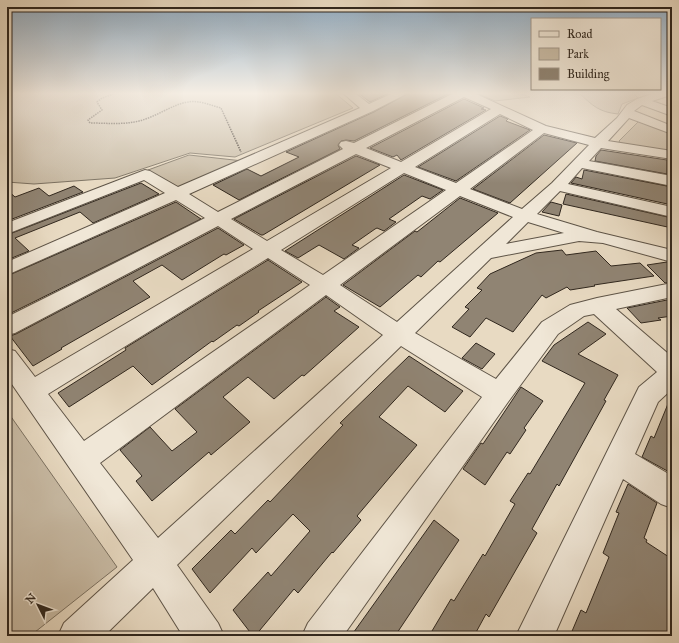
<svg xmlns="http://www.w3.org/2000/svg" width="679" height="643" font-family="'IM FELL Great Primer',serif">
  <rect width="100%" height="100%" fill="#e8dac2"/>
  <filter id="stains"><feTurbulence type="fractalNoise" baseFrequency=".005" numOctaves="4"/><feColorMatrix values="0 0 0 0 .2 0 0 0 0 .09 0 0 0 0 .02 0 0 0 .5 -.17"/></filter>
  <radialGradient id="worn" r=".72"><stop offset=".6" stop-color="#630" stop-opacity="0"/><stop offset="1" stop-color="#630" stop-opacity=".3"/></radialGradient>
  <g fill="#c9bca6" stroke="#7c7262">
    <path d="M7,93h328l18,15 -118,49 -45,-4 -75,25 -81,6 -27,-2z"/>
    <path d="M477,93h41l12,4 -35,4z"/>
    <path d="M579,93h54l5,5 -16,6 -4,10c-19,-2 -25,-8 -39,-21z"/>
    <path d="M640,120l32,12v21l-51,-8 -2,-4z"/>
    <path d="M189,155l54,6 -59,26h-8l-28,-17z"/>
    <path d="M7,411l110,156 -87,69h-23z"/>
  </g>
  <g fill="#908473" stroke="#30271e">
    <path d="M358,93h31l-19,9z"/>
    <path d="M409,93h41l-96,48 -8,-1 -5,1 -3,4 2,4 -101,51 -26,-15 34,-16 14,7 38,-19 -13,-5 88,-40z"/>
    <path d="M464,99l20,9 -3,1 5,1 -85,50 -4,-5 -4,2 -23,-9z"/>
    <path d="M500,116l8,3 -2,2 24,9 -74,51 -38,-14z"/>
    <path d="M544,135l33,8 -67,60 -37,-14z"/>
    <path d="M601,150l66,10v14l-72,-13 1,-5z"/>
    <path d="M356,156l24,9 -117,70h-2l-27,-16z"/>
    <path d="M584,170l88,17v18l-101,-22 5,-6 6,2z"/>
    <path d="M404,175l39,15 -13,9 -8,-3 -33,23 7,3 -12,9 -7,-3 -2,1 -23,16 7,3 -15,11 -25,-14 -21,13 -13,-7z"/>
    <path d="M141,183l18,11 -66,29 -13,-11 -65,26 14,13 -22,9v-25z"/>
    <path d="M74,186l9,6 -76,29v-31l8,7 24,-9 10,8z"/>
    <path d="M566,194l106,24v10l-109,-24z"/>
    <path d="M460,198l38,15 -58,49 -2,-1 -17,16 -3,-2 -38,32 -37,-22 72,-54 2,1z"/>
    <path d="M176,202l25,17 -194,96v-39z"/>
    <path d="M551,202l11,3 -3,11 -17,-4z"/>
    <path d="M218,228l26,17 -18,10 -2,-1 -42,26 -20,-15 -29,16 17,16 -89,51 1,1 -29,17 -23,-30 6,-2z"/>
    <path d="M562,250l4,5 30,-4 15,15 29,-3 14,13 -60,9 1,1 -25,4 -3,-3 -21,11 -4,-3 -29,37 -27,-14 -16,19 -18,-10 17,-18 -4,-2 17,-17 -5,-2 13,-14 46,-21z"/>
    <path d="M268,260l34,22 -44,29 1,1 -20,14 -2,-1 -24,17 -1,-1 -60,44 -19,-19 -64,41 -11,-14 68,-43 -1,-2z"/>
    <path d="M667,262l5,1v19l-7,1 -18,-18z"/>
    <path d="M326,297l14,10 -6,4 25,16 -55,49 -2,-1 -28,24 -26,-22 -25,20 27,25 -39,33 -2,-3 -57,49 -16,-20 6,-5 -22,-26 30,-23 22,24 25,-19 -22,-23z"/>
    <path d="M672,299v17l-14,2 3,2 -20,3 -14,-15z"/>
    <path d="M588,322l18,12 -28,20 40,21 -14,25 2,1 -47,85 -2,-2 -25,45 5,4 -48,84 -3,-3 -12,22h-45l22,-37 3,2 29,-47 2,2 30,-52 -5,-3 18,-28 2,1 55,-91 -43,-22 12,-16z"/>
    <path d="M476,343l19,11 -13,15 -20,-11z"/>
    <path d="M409,356l54,35 -18,21 -37,-26 -29,31 38,28 -60,71 4,4 -28,33 -1,-1 -34,41 -4,-4 -39,47h-2l-20,-26 35,-38 3,4 39,-45 -17,-17 -37,39 -4,-5 -42,45 -18,-24 39,-39 4,4 33,-34 2,2 73,-77 -3,-2z"/>
    <path d="M521,387l22,14 -19,27 2,2 -16,24 -3,-2 -22,33 -22,-16 18,-26 2,1z"/>
    <path d="M672,394v76l-1,3 -29,-16 9,-21 3,2z"/>
    <path d="M628,484l29,19 -13,35 3,2 -1,2 26,17v77h-102l11,-26 5,3 23,-56 -6,-4 16,-40 -3,-1z"/>
    <path d="M434,520l25,20 -64,96h-44z"/>
  </g>
  <g fill="none" stroke-linecap="round" stroke-linejoin="round">
    <defs>
      <path id="minor" d="M343,93h12l14,11 24,-11h15l-35,18 -184,83 29,18 125,-63 -4,-4 2,-3 5,-1 8,2 100,-50h20l72,33 49,12 22,-20 10,-13 10,-6 18,-6h17l-1,2 -19,6 20,7v8l-30,-11 -8,6 38,15v8l-43,-16 -21,23 64,10v8l-71,-11 -12,13 83,15v10l-90,-18 -14,16 104,23v10l-112,-26 -23,23 60,18 75,18v12l-69,-19 -24,-2 -88,17 -76,75 81,46 46,-57 28,-17 27,-7 75,-15v14l-56,12 56,48v32l-14,13 -23,52 37,22v32l-11,-4 -38,-25 -69,157h-38l123,-249 18,-15 -63,-58 -10,2 -26,18 -50,68 -165,234h-41l6,-13 174,-226 -81,-51 -224,219 41,58 6,13h-41l-30,-48 -49,48h-46l6,-13 69,-63 -126,-183v-28l8,2 20,26 218,-128 -35,-23 -203,107 -8,2v-18l198,-99 -29,-18 -169,75v-13l158,-69 -21,-13 -137,54v-11l138,-53 5,1 28,16 182,-79zM464,97l27,12 -90,53 -35,-14zM500,114l33,16 -77,53 -41,-16zM544,133l45,12 -37,38 -30,26 -52,-20zM356,154l35,14 -124,73 -36,-22zM404,173l42,17 -123,85 -42,-25zM460,196l53,21 -116,105 -57,-37zM528,222l36,11 -58,11zM268,258l42,27 -226,156 -36,-47zM326,295l57,40 -225,203 -58,-75z"/>
    </defs>
    <use href="#minor" stroke="#5e5447" stroke-width="2"/>
    <path stroke="#30271e" stroke-width="1.5" stroke-dasharray="1.5 1" stroke-linecap="butt" d="M116,93l-14,5 -5,4 5,8 -14,10 2,3c17,0 32,2 49,-2 17,-4 34,-17 49,-19 11,-2 22,3 33,6l20,44"/>
    <use href="#minor" fill="#f0e7d7" fill-rule="evenodd"/>
  </g>
  <linearGradient id="sky" x2="0" y2="1"><stop stop-color="#8fabc2"/><stop offset="0.51" stop-color="#f5eee4"/><stop offset="1" stop-color="#f5eee4" stop-opacity="0"/></linearGradient>
  <rect width="679" height="183" fill="url(#sky)"/>
  <rect width="679" height="643" fill="none" stroke="#e8dac2" stroke-width="24"/>
  <rect x="8" y="8" width="663" height="627" fill="none" stroke="#30271e" stroke-width="2"/>
  <rect x="12" y="12" width="655" height="619" fill="none" stroke="#30271e"/>
  <rect x="531" y="18" width="130" height="72" fill="#f0e7d7" stroke="#a39a8d"/>
  <rect x="539" y="31" width="20" height="6" fill="#f0e7d7" stroke="#a39a8d"/>
  <text x="567" y="38" font-size="12" fill="#30271e">Road</text>
  <rect x="539" y="48" width="20" height="12" fill="#c9bca6" stroke="#a39a8d"/>
  <text x="567" y="58" font-size="12" fill="#30271e">Park</text>
  <rect x="539" y="68" width="20" height="12" fill="#908473" stroke="#a39a8d"/>
  <text x="567" y="78" font-size="12" fill="#30271e">Building</text>
  <g transform="translate(38 605) rotate(312)" stroke="#f0e7d7" stroke-width="3" paint-order="stroke">
  <path d="M0-3L7 15L0 10L-7 15Z" fill="#30271e"/>
  <text y="-6" font-size="11" font-weight="bold" text-anchor="middle" fill="#30271e">N</text>
  </g>
  <rect width="100%" height="100%" filter="url(#stains)"/>
  <rect width="100%" height="100%" fill="url(#worn)"/>
</svg>
